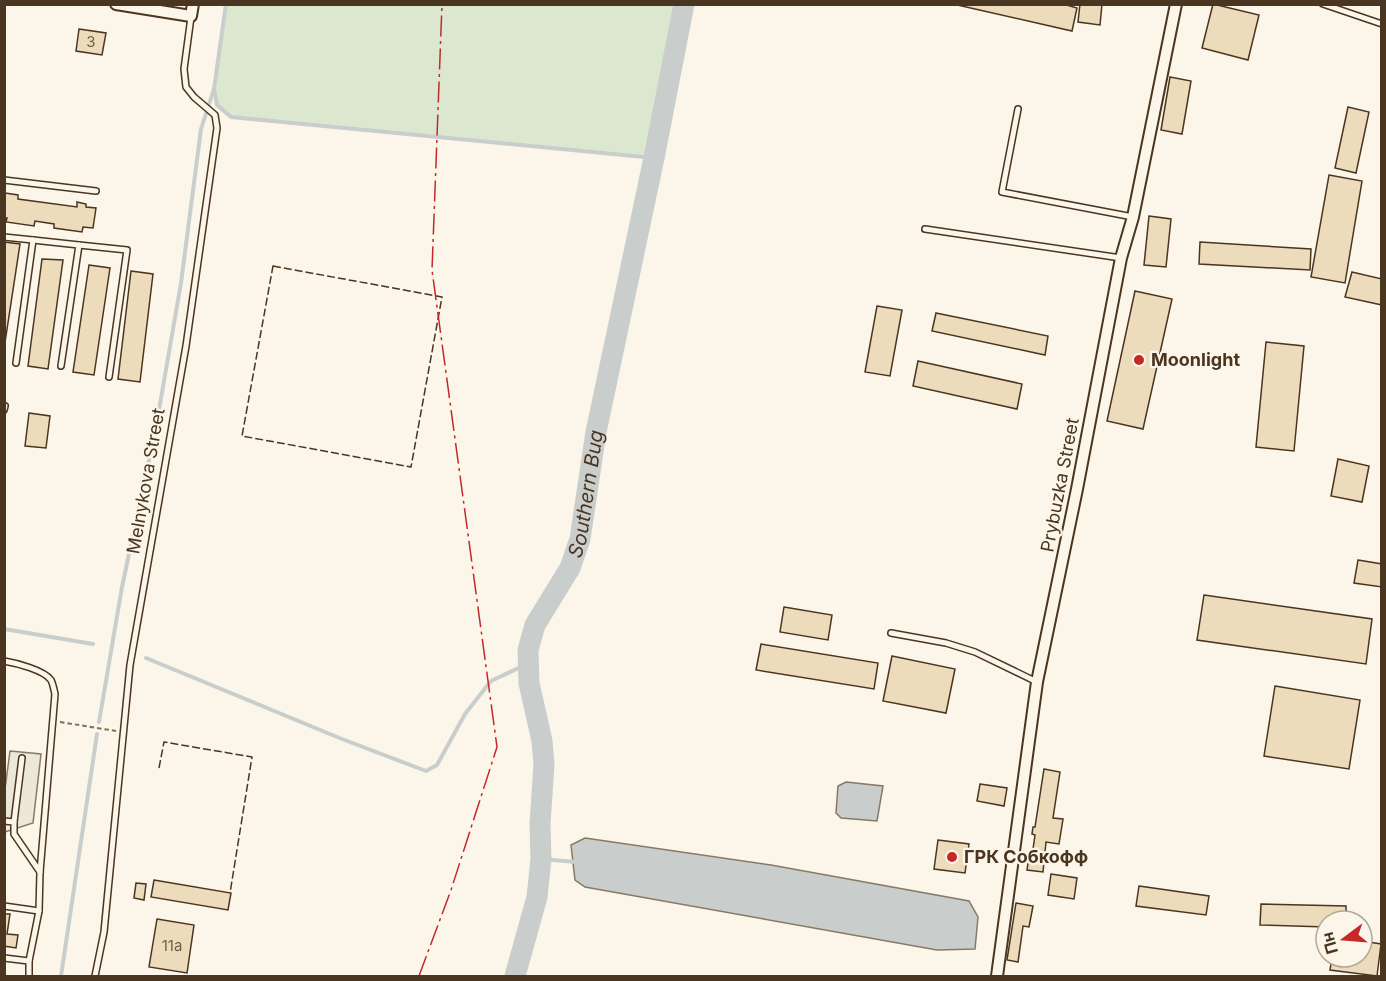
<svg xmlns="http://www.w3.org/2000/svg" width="1386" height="981" font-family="Inter,sans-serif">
  <rect width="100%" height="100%" fill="#fbf6e9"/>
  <path fill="#dce7d0" stroke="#887966" stroke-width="1.5" d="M226,5v-1l458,1 -30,153 -423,-41 -14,-12 -3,-16z"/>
  <path fill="#ede7d9" stroke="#887966" stroke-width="1.5" d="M10,751l31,3 -8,69 -28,9v-43z"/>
  <g fill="#c9cecd" stroke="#887966" stroke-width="1.5">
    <path d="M846,782l37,4 -6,35 -36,-3 -5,-5 2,-27z"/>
    <path d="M585,838l186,27 198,36 9,16 -3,32 -38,1 -352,-63 -10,-7 -4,-35z"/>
  </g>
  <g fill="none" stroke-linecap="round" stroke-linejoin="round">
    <g stroke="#c9cecd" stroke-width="4">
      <path d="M214,89l3,16 14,12 423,41"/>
      <path d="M4,629l89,15"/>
      <path d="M146,658l196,81 84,32 11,-6 28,-51 26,-33 36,-17"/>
      <path d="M99,722l23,-135 34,-160 25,-144 20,-154 13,-40 12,-85"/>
      <path d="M541,859l35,3"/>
      <path d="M61,976l36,-242"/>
    </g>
    <path stroke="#c9cecd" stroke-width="21" id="s1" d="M515,976l22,-79 4,-38 -1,-35 4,-60 -2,-23 -13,-58 -1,-33 7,-25 35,-57 10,-29 16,-107 58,-274 30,-154"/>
  </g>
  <g fill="#ecdcbc" stroke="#4a3520" stroke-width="1.5">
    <path d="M953,4h110l14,4 -5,23z"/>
    <path d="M1080,4h22l-2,21 -22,-3z"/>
    <path d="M1213,4l46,11 -11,45 -46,-12z"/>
    <path d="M79,29l27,4 -4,22 -26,-4z"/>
    <path d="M1170,77l21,4 -9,53 -21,-4z"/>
    <path d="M1348,107l21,5 -13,61 -21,-5z"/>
    <path d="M1329,175l33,6 -17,102 -34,-6z"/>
    <path d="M5,193l13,2v4l59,8v-5l9,2v3l10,1 -3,20 -10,-1 -1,5 -28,-4v-4l-19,-3 -1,5 -28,-4 1,-4h-3z"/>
    <path d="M1149,216l22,3 -5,48 -22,-2z"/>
    <path d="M4,242l16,2 -16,105z"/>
    <path d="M1200,242l111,7 -1,21 -111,-6z"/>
    <path d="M42,259l21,1 -15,109 -20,-3z"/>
    <path d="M89,265l21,3 -16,107 -21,-3z"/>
    <path d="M131,271l22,3 -13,108 -22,-3z"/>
    <path d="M1352,272l30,7v26l-37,-8z"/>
    <path d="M1135,291l37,8 -29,130 -36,-8z"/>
    <path d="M877,306l25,4 -12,66 -25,-4z"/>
    <path d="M936,313l112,23 -3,19 -113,-24z"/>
    <path d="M1266,342l38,4 -10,105 -38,-4z"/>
    <path d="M918,361l104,23 -5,25 -104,-23z"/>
    <path d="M29,413l21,3 -4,32 -21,-2z"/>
    <path d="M1338,459l31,7 -7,36 -31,-6z"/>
    <path d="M1358,560l24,4v23l-28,-4z"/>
    <path d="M1204,595l168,24 -6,45 -169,-24z"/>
    <path d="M784,607l48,8 -4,25 -48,-8z"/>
    <path d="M761,644l117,19 -4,26 -118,-19z"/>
    <path d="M892,656l63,13 -9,44 -63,-12z"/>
    <path d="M1275,686l85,14 -11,69 -85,-13z"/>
    <path d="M1044,769l16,3 -7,46 10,1 -4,25 -13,-2 -3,30 -16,-2 2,-14h3l3,-21 -3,-1 1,-7h2z"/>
    <path d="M980,784l27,4 -3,18 -27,-5z"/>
    <path d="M938,840l31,4 -4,29 -31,-4z"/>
    <path d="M1051,874l26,4 -3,21 -26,-4z"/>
    <path d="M154,880l77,13 -3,17 -77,-13z"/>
    <path d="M136,883l10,1 -2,16 -10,-2z"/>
    <path d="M1139,886l70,10 -3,19 -70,-9z"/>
    <path d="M1016,903l17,3 -4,21 -6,-1 -5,36 -11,-2z"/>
    <path d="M1261,904l85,2v15h-20v6l-66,-2z"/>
    <path d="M4,914h6l-3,20 11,1 -2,13 -12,-2z"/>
    <path d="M157,919l37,6 -7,48 -38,-6z"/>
    <path d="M1362,941l19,3 -4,32 -47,-6 2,-13h30z"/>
  </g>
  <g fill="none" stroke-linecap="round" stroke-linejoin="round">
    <defs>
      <g id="service">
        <path d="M1323,4l59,20"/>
        <path d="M1018,109l-16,83 131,25"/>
        <path d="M4,180l92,11"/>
        <path d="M925,229l196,29"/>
        <path d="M4,237l29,3 -17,123"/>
        <path d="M33,240l46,5 -18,121"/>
        <path d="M79,245l48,5 -18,127"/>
        <path d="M4,410l1,-4"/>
        <path d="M891,633l55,10 29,9 62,30"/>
        <path d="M4,661c12,2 40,9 47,19 2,4 3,10 4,14l-15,178 -1,39 -10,50v15"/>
        <path d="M4,821l10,1v12l26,38"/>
        <path d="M14,822l8,-64"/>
        <path d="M4,906l35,5"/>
        <path d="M4,958l25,3"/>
        <path d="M95,976l9,-44 26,-267 56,-319 31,-218 -2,-13 -21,-18 -8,-10 -2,-18 7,-52"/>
      </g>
      <g id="minor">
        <path d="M116,4l75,12 2,-12"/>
        <path d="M997,976l40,-294 40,-193 44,-231 12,-41 43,-213"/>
      </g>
    </defs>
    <use href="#service" stroke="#4a3520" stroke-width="8"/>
    <use href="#minor" stroke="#4a3520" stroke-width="14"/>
    <path stroke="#7f6f5c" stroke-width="2" stroke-dasharray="4.5 3" stroke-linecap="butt" d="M60,722l56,9"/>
    <use href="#service" stroke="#fbf6e9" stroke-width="5"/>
    <use href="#minor" stroke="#fbf6e9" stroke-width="10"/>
    <g stroke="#4a3520" stroke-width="1.5" stroke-dasharray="8 3" stroke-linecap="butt">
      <path d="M273,266l169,31 -31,170 -169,-31z"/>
      <path d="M159,768l5,-26 88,15 -22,136"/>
    </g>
    <path stroke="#c62828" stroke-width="1.5" stroke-dasharray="21 4.5 3 4.5" stroke-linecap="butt" d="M419,976l32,-86 46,-143 -65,-477 10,-266"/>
  </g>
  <g fill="#c62828" stroke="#fbf6e9" stroke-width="2">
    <circle cx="1139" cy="360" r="6"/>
    <circle cx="952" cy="857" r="6"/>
  </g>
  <g text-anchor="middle" stroke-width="4.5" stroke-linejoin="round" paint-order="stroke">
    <g font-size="15" fill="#725f47">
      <text x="91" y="47">3</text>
      <text x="172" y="951">11а</text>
    </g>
    <g font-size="18" font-weight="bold" fill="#4a3520" stroke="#fbf6e9" text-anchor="start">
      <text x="1151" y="366">Moonlight</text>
      <text x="964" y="863">ГРК Собкофф</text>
    </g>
    <g font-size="18" fill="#4a3520" stroke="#fbf6e9">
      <text transform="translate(146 481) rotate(-80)" y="6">Melnykova Street</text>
      <text transform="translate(1060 485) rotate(-79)" y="6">Prybuzka Street</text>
    </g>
    <g font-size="20" font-style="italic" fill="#4a3520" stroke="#fbf6e9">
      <text dy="7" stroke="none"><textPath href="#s1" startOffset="500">Southern Bug</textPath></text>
    </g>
  </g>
  <rect width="1386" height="981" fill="none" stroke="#4a3520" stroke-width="12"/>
  <g transform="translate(1344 939) rotate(254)"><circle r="28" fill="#fbf6e9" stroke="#b4a999" stroke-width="1.5"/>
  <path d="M0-4.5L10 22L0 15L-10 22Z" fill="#c62828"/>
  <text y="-9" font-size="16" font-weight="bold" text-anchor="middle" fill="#4a3520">Пн</text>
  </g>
</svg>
